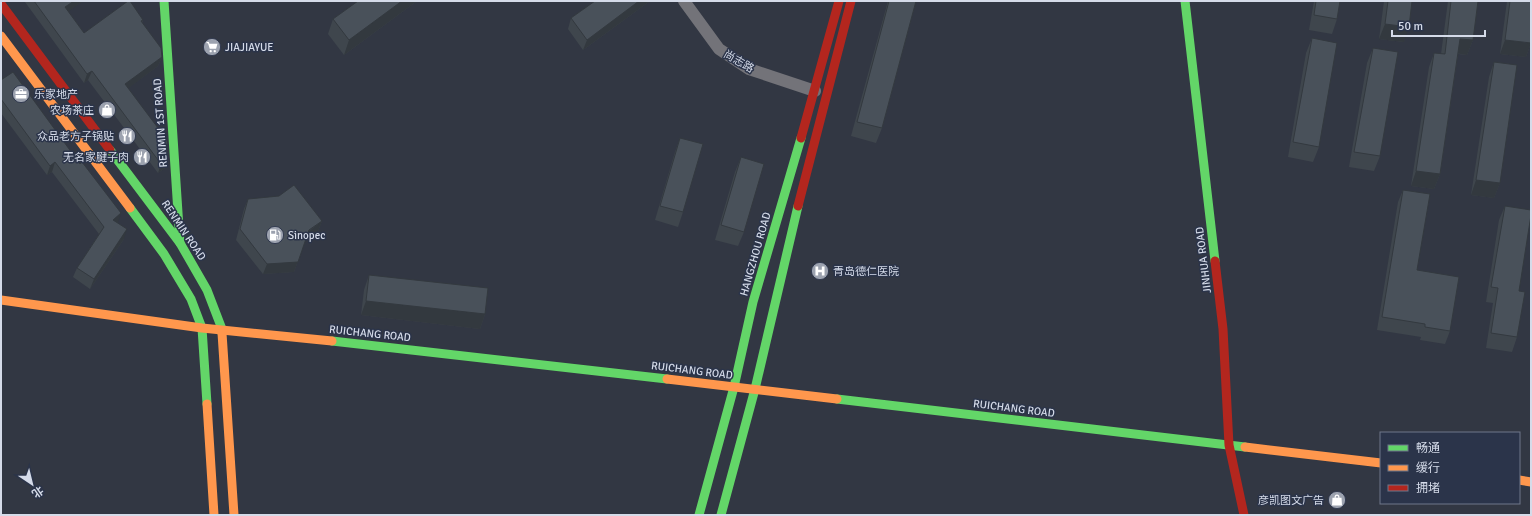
<svg xmlns="http://www.w3.org/2000/svg" width="1532" height="516" font-family="Signika,'Noto Sans SC',sans-serif">
  <rect width="100%" height="100%" fill="#323743"/>
  <g fill="none" stroke-linecap="round" stroke-linejoin="round">
    <path stroke="#737379" stroke-width="12" d="M684,1l35,48 30,20 66,22"/>
    <g stroke="#63d668" stroke-width="9">
      <path d="M164,1l16,242"/>
      <path d="M1185,1l30,260"/>
      <path d="M110,150l70,93 27,47 15,39v4"/>
      <path d="M130,208l34,46 27,45 11,29 5,76"/>
      <path d="M332,341l335,38"/>
      <path d="M837,399l408,48"/>
      <path d="M699,515l35,-128 19,-85 48,-164"/>
      <path d="M721,515l34,-126 43,-183"/>
    </g>
    <g stroke="#ff974d" stroke-width="9">
      <path d="M1,36l129,172"/>
      <path d="M1,300l201,28 130,13"/>
      <path d="M222,333l12,182"/>
      <path d="M667,379l170,20"/>
      <path d="M207,404l7,111"/>
      <path d="M1245,447l136,16"/>
      <path d="M1519,480l12,2"/>
    </g>
    <g stroke="#b3261e" stroke-width="9">
      <path d="M1,4l109,146"/>
      <path d="M801,138l38,-137"/>
      <path d="M798,206l53,-205"/>
      <path d="M1215,261l8,68 6,116 15,70"/>
    </g>
  </g>
  <g fill="#3f464d">
    <path d="M26,1h57l-15,10 16,22 59,-13 -1,3 20,34 -4,9 -30,22 40,71 -3,9 -7,5 -70,-93 -4,3 -59,-81z"/>
    <path d="M417,1l-73,54 -16,-21 5,-15z"/>
    <path d="M595,1h55l-67,49 -15,-21 3,-11z"/>
    <path d="M888,1h28l-34,127 -6,15 -25,-7z"/>
    <path d="M1314,1h26l-3,18 -5,15 -23,-4z"/>
    <path d="M1384,1h28l-8,41 -25,-3z"/>
    <path d="M1448,1h30l-5,39 -6,15 -9,-1 -18,120 -6,15 -23,-3 18,-119 5,-14 7,1z"/>
    <path d="M1507,1h24v42l-5,14 -26,-3z"/>
    <path d="M1312,38l7,109 -6,15 -25,-5 18,-104z"/>
    <path d="M1373,48l7,108 -6,15 -25,-4 18,-104z"/>
    <path d="M1494,62l6,121 -6,15 -23,-3 18,-118z"/>
    <path d="M1,80l117,143h-1l7,16 -34,50 -17,-12 4,-9 22,-34 -47,-62 -5,3 -46,-62z"/>
    <path d="M680,138l3,74 -5,15 -23,-7 20,-68z"/>
    <path d="M741,157l3,75 -6,14 -23,-6 20,-68z"/>
    <path d="M1403,190l14,80 33,61 -5,13 -25,-4 1,-3 -44,-7 21,-128z"/>
    <path d="M248,199l74,22 -4,10 -13,10 -11,31 -31,2 -27,-34 8,-31z"/>
    <path d="M1505,206l14,85 -2,46 -5,15 -26,-4 7,-45 -7,-1 13,-82z"/>
    <path d="M369,275l116,39 -5,15 -119,-14 3,-25z"/>
  </g>
  <g fill="#33393f">
    <path d="M74,1h9l-21,15 3,-9z"/>
    <path d="M402,1h15l-73,54 5,-15z"/>
    <path d="M639,1h11l-67,49 4,-10z"/>
    <path d="M1385,24l24,3 -5,15 -25,-3z"/>
    <path d="M1460,39l13,1 -6,15 -12,-2z"/>
    <path d="M1505,40l26,3 -5,14 -26,-3z"/>
    <path d="M162,57l-4,9 -36,27 3,-9z"/>
    <path d="M92,71l-4,9 -4,3 3,-9z"/>
    <path d="M168,159l-3,9 -7,5 3,-9z"/>
    <path d="M55,162l-3,10 -5,3 3,-9z"/>
    <path d="M1416,171l24,3 -6,15 -23,-3z"/>
    <path d="M1476,180l24,3 -6,15 -23,-3z"/>
    <path d="M121,213l-3,10 -9,6 4,-9z"/>
    <path d="M322,221l-4,10 -13,10 -11,31 -31,2 4,-10z"/>
    <path d="M127,229l-3,10 -34,50 4,-10z"/>
    <path d="M366,301l119,13 -5,15 -119,-14z"/>
  </g>
  <g fill="#49515a" stroke="#33393f">
    <path d="M34,1h40l-9,6 19,26 44,-32h2l13,19 -2,1 20,27 1,9 -37,27 42,56 1,19 -7,5 -69,-93 -5,3z"/>
    <path d="M358,1h44l-53,39 -16,-21z"/>
    <path d="M595,1h44l-52,39 -16,-22z"/>
    <path d="M889,1h27l-34,127 -25,-6z"/>
    <path d="M1316,1h24l-3,18 -23,-4z"/>
    <path d="M1388,1h24l-3,26 -24,-3z"/>
    <path d="M1451,1h27l-5,39 -13,-1 -20,135 -24,-3 18,-118 11,1z"/>
    <path d="M1510,1h21v42l-26,-3z"/>
    <path d="M1312,38l25,5 -18,104 -26,-5z"/>
    <path d="M1373,48l25,4 -18,104 -26,-4z"/>
    <path d="M1494,62l23,3 -17,118 -24,-3z"/>
    <path d="M13,72l67,92 2,-2 39,51 -8,7 14,9 -33,50 -17,-11 27,-41 -49,-65 -5,4 -49,-67v-19z"/>
    <path d="M680,138l23,6 -20,68 -23,-6z"/>
    <path d="M741,157l23,7 -20,68 -23,-7z"/>
    <path d="M294,185l28,36 -13,9 -11,32 -31,2 -27,-35 8,-30 31,-3z"/>
    <path d="M1403,190l27,4 -13,76 42,7 -9,54 -25,-4v-3l-43,-7z"/>
    <path d="M1505,206l26,4v5l-12,76 6,1 -8,45 -26,-4 7,-45 -7,-1z"/>
    <path d="M369,275l119,13 -3,26 -119,-13z"/>
  </g>
  <defs>
    <symbol id="supermarket-disc" viewBox="-11 -11 22 22"><circle r="9.5" fill="#9ca2af" stroke="#2b344a"/><path d="M-6-5.5h2.5l.6 2H6L4.5 2H-2.5L-4.4-4H-6ZM-1.5 3.2a1.3 1.3 0 1 0 .1 0ZM3 3.2a1.3 1.3 0 1 0 .1 0Z" fill="#fff"/></symbol>
    <symbol id="office-disc" viewBox="-11 -11 22 22"><circle r="9.5" fill="#9ca2af" stroke="#2b344a"/><path d="M-6-3h4V-5.5h4V-3h4V5H-6ZM-1-4.5V-3h2v-1.5ZM-6 0V1H6V0Z" fill="#fff"/></symbol>
    <symbol id="shop-disc" viewBox="-11 -11 22 22"><circle r="9.5" fill="#9ca2af" stroke="#2b344a"/><path d="M-5-2.5h2.3a2.7 3.5 0 0 1 5.4 0H5L5.5 6h-11ZM-1.5-2.5h3a1.5 2.3 0 0 0-3 0Z" fill="#fff"/></symbol>
    <symbol id="restaurant-disc" viewBox="-11 -11 22 22"><circle r="9.5" fill="#9ca2af" stroke="#2b344a"/><path d="M-5-6h1v4h1v-4h1v4h1v-4h1v5L-1.5 .5V6h-2V.5L-5-1ZM5-6V6H3V1.5H1.5Q1.5-4 5-6Z" fill="#fff"/></symbol>
    <symbol id="fuel-disc" viewBox="-11 -11 22 22"><circle r="9.5" fill="#9ca2af" stroke="#2b344a"/><path d="M-5.5-6h7V0h2V4h1.3V-2.5L3-4.5l.8-.8L6-3V5H2.5V1h-1V6h-7ZM-4.2-4.7v3.2H.2V-4.7Z" fill="#fff"/></symbol>
    <symbol id="hospital-disc" viewBox="-11 -11 22 22"><circle r="9.5" fill="#9ca2af" stroke="#2b344a"/><path d="M-5-5h3v3.5h4V-5h3V5h-3V1.5h-4V5h-3Z" fill="#fff"/></symbol>
  </defs>
  <g fill-rule="evenodd">
    <use href="#supermarket-disc" x="202" y="37" width="20" height="20"/>
    <use href="#office-disc" x="11" y="84" width="20" height="20"/>
    <use href="#shop-disc" x="97" y="100" width="20" height="20"/>
    <use href="#restaurant-disc" x="117" y="126" width="20" height="20"/>
    <use href="#restaurant-disc" x="132" y="147" width="20" height="20"/>
    <use href="#fuel-disc" x="265" y="225" width="20" height="20"/>
    <use href="#hospital-disc" x="810" y="261" width="20" height="20"/>
    <use href="#shop-disc" x="1327" y="490" width="20" height="20"/>
  </g>
  <g text-anchor="middle" stroke-width="3" stroke-linejoin="round" paint-order="stroke">
    <g font-size="11" fill="#d5dbe9" stroke="#2b344a" text-anchor="start">
      <text x="225" y="51">JIAJIAYUE</text>
      <text x="34" y="98">乐家地产</text>
      <text x="94" y="114" text-anchor="end">农场茶庄</text>
      <text x="114" y="140" text-anchor="end">众品老方子锅贴</text>
      <text x="129" y="161" text-anchor="end">无名家腱子肉</text>
      <text x="288" y="239">Sinopec</text>
      <text x="833" y="275">青岛德仁医院</text>
      <text x="1324" y="504" text-anchor="end">彦凯图文广告</text>
    </g>
    <g font-size="11" fill="#d5dbe9" stroke="#2b344a">
      <text transform="translate(739 61) rotate(30)" y="4">尚志路</text>
      <text transform="translate(160 123) rotate(-94)" y="4">RENMIN 1ST ROAD</text>
      <text transform="translate(184 230) rotate(56)" y="4">RENMIN ROAD</text>
      <text transform="translate(755 254) rotate(-74)" y="4">HANGZHOU ROAD</text>
      <text transform="translate(1203 260) rotate(-97)" y="4">JINHUA ROAD</text>
      <text transform="translate(370 333) rotate(6)" y="4">RUICHANG ROAD</text>
      <text transform="translate(692 370) rotate(7)" y="4">RUICHANG ROAD</text>
      <text transform="translate(1014 408) rotate(7)" y="4">RUICHANG ROAD</text>
    </g>
  </g>
  <rect width="1532" height="516" fill="none" stroke="#d5dbe9" stroke-width="4"/>
  <rect x="1380" y="432" width="140" height="72" fill="#2b344a" stroke="#6f778a"/>
  <rect x="1388" y="445" width="20" height="6" fill="#63d668" stroke="#6f778a"/>
  <text x="1416" y="452" font-size="12" fill="#d5dbe9">畅通</text>
  <rect x="1388" y="465" width="20" height="6" fill="#ff974d" stroke="#6f778a"/>
  <text x="1416" y="472" font-size="12" fill="#d5dbe9">缓行</text>
  <rect x="1388" y="485" width="20" height="6" fill="#b3261e" stroke="#6f778a"/>
  <text x="1416" y="492" font-size="12" fill="#d5dbe9">拥堵</text>
  <g transform="translate(32 484) rotate(145)" stroke="#2b344a" stroke-width="3" paint-order="stroke">
  <path d="M0-3L7 15L0 10L-7 15Z" fill="#d5dbe9"/>
  <text y="-6" font-size="11" font-weight="bold" text-anchor="middle" fill="#d5dbe9">北</text>
  </g>
  <path d="M1392 30v6h93v-6" fill="none" stroke="#d5dbe9" stroke-width="2"/>
  <text x="1398" y="30" font-size="12" fill="#d5dbe9" stroke="#2b344a" stroke-width="3" paint-order="stroke">50 m</text>
</svg>
